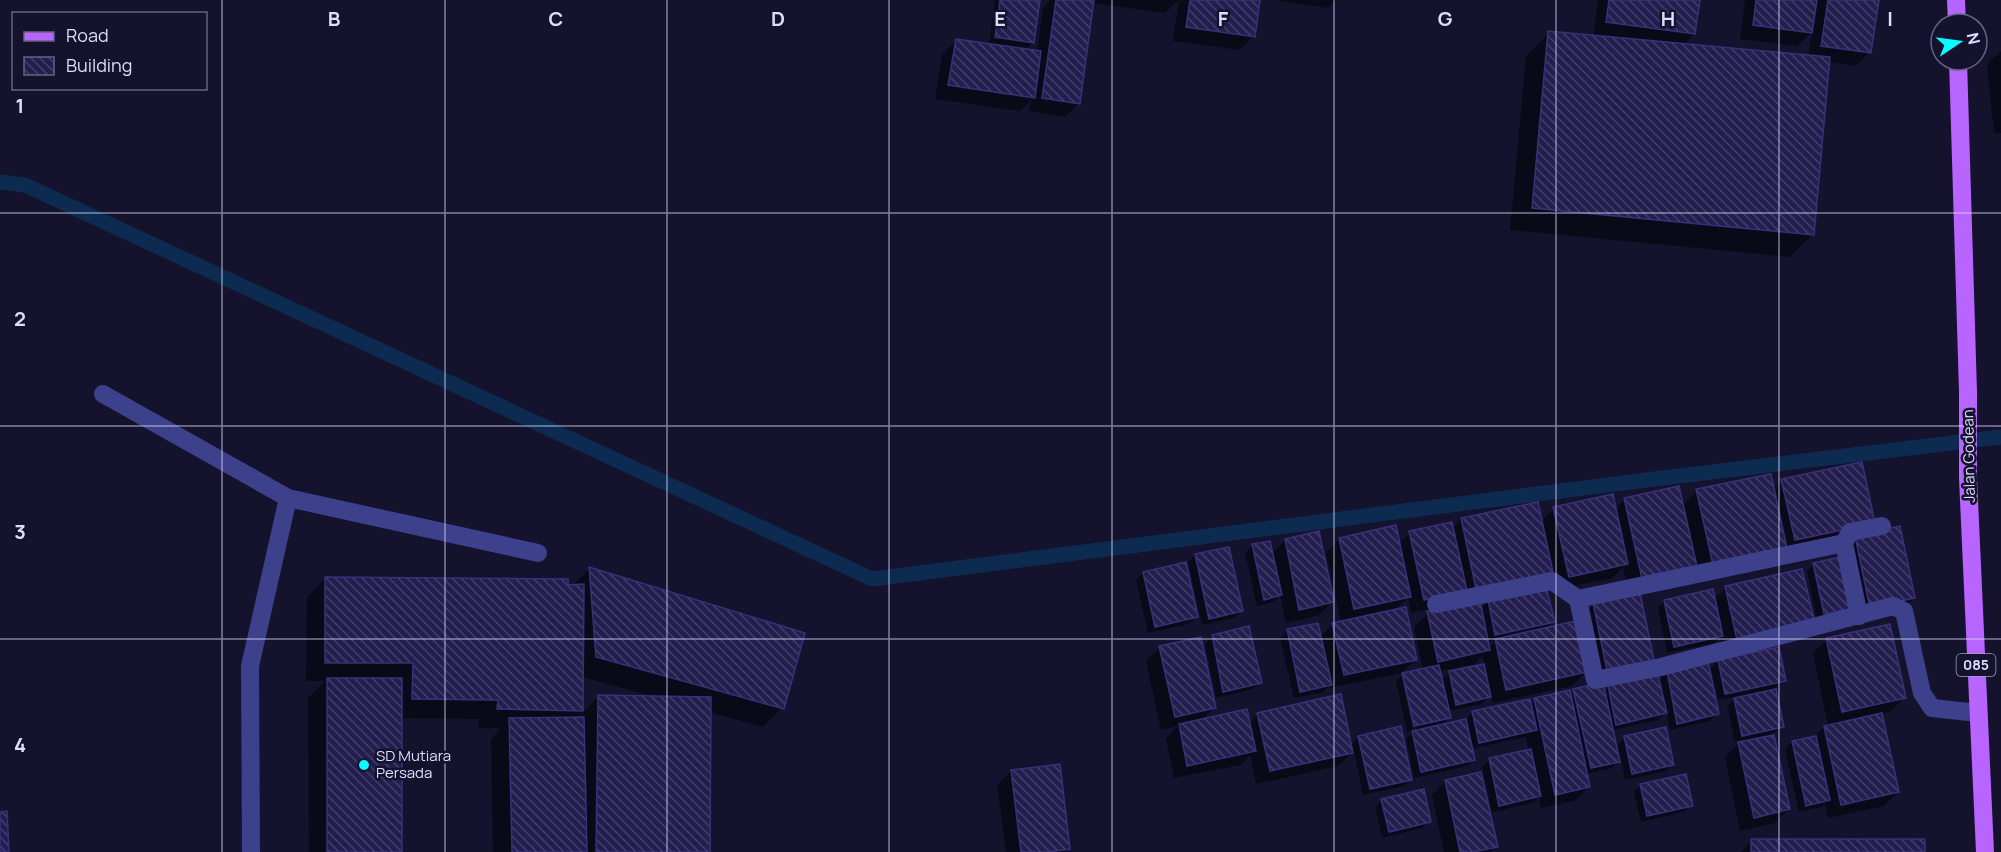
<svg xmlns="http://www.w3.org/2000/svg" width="2001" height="852" font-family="Manrope,sans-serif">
  <defs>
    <pattern id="building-back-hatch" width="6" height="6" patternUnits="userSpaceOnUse" patternTransform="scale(1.5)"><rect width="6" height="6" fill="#231e4e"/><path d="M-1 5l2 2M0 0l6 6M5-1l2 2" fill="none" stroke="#423e69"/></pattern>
  </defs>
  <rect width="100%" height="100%" fill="#14122d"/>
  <g fill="#0007" fill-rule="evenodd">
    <path d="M995,0h44l-6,42 -8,8 12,2 6,-44 8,-8h128l-14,13 -72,-10 -14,100 -14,14 -36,-6 2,-11 -11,11 -85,-12 7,-44 14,-14 33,4z"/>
    <path d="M1179,0h80l-6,37 -13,13 -67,-9z"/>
    <path d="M1275,0h61l-8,8z"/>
    <path d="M1598,0h100l-4,34 -11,11 125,11 4,-24 -15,14 -57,-7 5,-39h132l-7,52 -14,14 -28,-4 -15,172 -23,23 -280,-27 16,-174 23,-23 44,4z"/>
    <path d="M2001,51v82h-7l-7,-69z"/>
    <path d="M1782,480l91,42 41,76 -14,14 -43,9 -15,-70 -203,42 19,88 9,-9 50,42 -7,7 -40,9 -3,-19 -9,9 -46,10 3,17 10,-10 48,27 -7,7 -41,9 -4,-21 -9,9 -26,6 3,13 -14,14 -34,7 -2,-11 -6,6 -41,9 -10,-45 7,-7 40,-9 -3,-14 -55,12 2,10 -6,7 -53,12 -8,-39 7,-7 4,1 -12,-56h-3l11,54 -6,1 -11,-51 7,-7 20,-4 -9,-43 14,-14 52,-3 8,-9 65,21 -8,8 41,42 -14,14 -79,17 -2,-8 -9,9 -34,7 1,7 -8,8 25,-7 7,-7 57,-7 5,-5 34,-4 5,-5 20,-5 -14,-68 14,-14 36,-7 -7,-30 -10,11 -58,12 -4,-18 -99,32 -41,9 -3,-15 -14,13 22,48 -14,14 -72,15 -1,-2 -6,6 -29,6 -14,-60 7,-7 33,6 13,-13 8,-2 -15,-69 13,-14 59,5 12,-11 42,-4 9,-10 80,3 13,-14 61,2 10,-11 57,7 15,-15 76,-2zM1497,640l-9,8 -1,-6zM1482,656l2,9 -34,7 -9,9 -2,-10 36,-7zM1612,684l-8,8 -1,-6z"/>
    <path d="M1318,533l14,69 -13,13 -33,8 -6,-28 -6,7 -17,4 -12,-53 7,-7 17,-4 3,12 13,-14z"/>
    <path d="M1195,555l46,56 -7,7 -32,7 -14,-63z"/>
    <path d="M1814,564l29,52 -26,5 -10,-50z"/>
    <path d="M590,568l192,140 -19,19 -54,-15 -1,140h-215l-2,-113 10,-11h-22v-9l-79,-1v134h-91l-1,-154 17,-17h-19l1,-84 19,-19 246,8zM582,677l70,19 -53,1 -18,17z"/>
    <path d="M1801,571l-77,82 -4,-16 -5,6 -48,10 -9,-45 7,-7 49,-2 12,-11z"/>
    <path d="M1143,573l53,44 -7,7 -41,9 -12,-53z"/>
    <path d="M1212,637l48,45 -7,7 -37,9 -11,-54z"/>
    <path d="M1827,640l77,58 -14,14 -9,2 17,78 -14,14 -56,12 -3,-14 -3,3 -23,5 -14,-63 7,-7 21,-4 11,-11 4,-1 -15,-73z"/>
    <path d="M1160,647l55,60 -13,13 47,4 9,-10 92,32 9,-9 52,42 -7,7 -41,9 -9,-44 -16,15 -82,18 -6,-29 -9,10 -67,13 -8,-39 12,-13 -17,4 -15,-69z"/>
    <path d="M1718,661l66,19 -9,8 7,38 -10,8 17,75 -14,14 -35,8 -15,-74 17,-17 -7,2 -8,-36 11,-10 -20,4 -7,-32z"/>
    <path d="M1011,771l58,78 -4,3h-59l-9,-67z"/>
    <path d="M1446,781l50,65 -6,6h-46l-12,-57z"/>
    <path d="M1641,786l50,19 -7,7 -43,10 -7,-30z"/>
    <path d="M1382,800l47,21 -7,7 -40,10 -7,-31z"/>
    <path d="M1752,841l172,11h-183z"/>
  </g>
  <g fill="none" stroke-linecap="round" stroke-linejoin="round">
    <path stroke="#0d2b50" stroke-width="15" d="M0,182l25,3 847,394 774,-99 355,-43"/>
  </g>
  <g fill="url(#building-back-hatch)" stroke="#38307a" stroke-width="1.5">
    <path d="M1000,0h40l-6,43 -39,-6z"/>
    <path d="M1056,0h38l-14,104 -38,-6z"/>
    <path d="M1190,0h70l-5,37 -69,-10z"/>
    <path d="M1609,0h91l-5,34 -89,-12z"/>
    <path d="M1756,0h61l-5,33 -59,-8z"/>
    <path d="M1828,0h51l-8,53 -50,-7z"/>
    <path d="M1548,31l282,26 -16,178 -282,-27z"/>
    <path d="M956,39l85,12 -6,47 -87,-13z"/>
    <path d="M1862,462l13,61 -80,17 -14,-61z"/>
    <path d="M1771,474l17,79 -74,16 -18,-80z"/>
    <path d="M1679,486l19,85 -55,12 -19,-85z"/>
    <path d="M1613,494l15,70 -59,13 -16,-70z"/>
    <path d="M1538,502l15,70 -77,17 -15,-71z"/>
    <path d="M1452,522l15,69 -43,9 -15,-69z"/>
    <path d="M1396,525l15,72 -57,12 -15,-71z"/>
    <path d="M1900,526l15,72 -45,10 -15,-72z"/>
    <path d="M1319,531l15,71 -35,8 -14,-71z"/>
    <path d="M1270,541l12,54 -18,5 -12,-56z"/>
    <path d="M1229,547l14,64 -34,8 -14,-65z"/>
    <path d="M1840,557l11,52 -27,5 -11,-51z"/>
    <path d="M1186,562l12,55 -43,10 -12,-55z"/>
    <path d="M589,567l216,66 -21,76 -188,-52z"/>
    <path d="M1802,569l13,54 -78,17 -12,-54z"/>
    <path d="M325,577l243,2v6l16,-1 -1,127 -86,-2 1,-9 -86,-1 1,-36h-88z"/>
    <path d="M1546,587l9,35 -60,13 -7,-35z"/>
    <path d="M1713,589l10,47 -49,11 -10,-47z"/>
    <path d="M1640,593l15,72 -47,10 -15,-72z"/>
    <path d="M1480,600l10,50 -52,12 -11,-51z"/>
    <path d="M1406,607l11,53 -73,15 -12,-52z"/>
    <path d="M1576,621l11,51 -81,18 -11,-51z"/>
    <path d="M1318,623l14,62 -32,7 -13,-63z"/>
    <path d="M1890,624l16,74 -64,14 -16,-74z"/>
    <path d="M1249,626l13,57 -39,9 -11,-57z"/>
    <path d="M1201,637l15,71 -41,9 -16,-71z"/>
    <path d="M1779,647l7,34 -61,13 -7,-34z"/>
    <path d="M1708,662l11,52 -42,10 -10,-53z"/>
    <path d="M1484,664l7,33 -35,8 -7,-34z"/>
    <path d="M1439,665l12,53 -37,8 -12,-53z"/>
    <path d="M1658,675l9,38 -51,12 -8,-40z"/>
    <rect x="327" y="678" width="75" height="174"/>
    <path d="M1603,682l17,80 -29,6 -18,-79z"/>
    <path d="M1776,689l8,38 -42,9 -8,-38z"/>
    <path d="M1570,690l20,97 -35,8 -21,-97z"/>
    <path d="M1341,694l12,59 -83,18 -13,-58z"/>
    <path d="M598,695l113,2 -1,155h-114z"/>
    <path d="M1530,699l7,31 -58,13 -7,-32z"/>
    <path d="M1247,709l9,42 -69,15 -8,-42z"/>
    <path d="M1882,713l17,79 -58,13 -17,-79z"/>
    <path d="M584,717l3,135h-75l-3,-134z"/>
    <path d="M1466,719l9,41 -54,12 -9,-41z"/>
    <path d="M1401,726l11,54 -42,9 -12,-53z"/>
    <path d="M1666,727l8,38 -42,9 -8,-38z"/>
    <path d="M1774,735l16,74 -36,9 -16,-76z"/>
    <path d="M1816,736l14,64 -24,6 -14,-65z"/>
    <path d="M1531,749l10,47 -42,10 -10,-48z"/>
    <path d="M1060,764l10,85 -21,3h-28l-10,-82z"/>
    <path d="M1481,772l17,75 -25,5h-13l-15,-72z"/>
    <path d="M1686,774l7,32 -46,10 -7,-32z"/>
    <path d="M1424,789l7,33 -42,10 -8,-33z"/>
    <path d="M7,811l2,41h-9v-40z"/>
    <rect x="1751" y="839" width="174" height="13"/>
  </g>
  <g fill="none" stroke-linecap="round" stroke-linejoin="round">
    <g stroke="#3d408b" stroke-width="18">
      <path d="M103,394l185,104 250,55"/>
      <path d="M1844,543l15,73"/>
      <path d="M1578,599l17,81 66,-13 232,-61 11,5 18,82 10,15 46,5"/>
      <path d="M1436,604l116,-23 26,18 266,-56 6,-11 32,-6"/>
      <path d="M251,852l-1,-186 38,-168"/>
    </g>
    <g stroke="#b864ff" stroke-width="18">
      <path d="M1956,0l1,24"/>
      <path d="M1958,60l10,332v86l17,374"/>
    </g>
  </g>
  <path fill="none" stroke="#deddff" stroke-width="1.5" stroke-opacity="0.55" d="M222,0v852M445,0v852M667,0v852M889,0v852M1112,0v852M1334,0v852M1556,0v852M1779,0v852M0,213h2001M0,426h2001M0,639h2001"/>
  <circle fill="#09fbff" stroke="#14122d" stroke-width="2" cx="364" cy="765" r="6"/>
  <g text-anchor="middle" stroke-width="5" stroke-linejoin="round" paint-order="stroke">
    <rect fill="#14122d" stroke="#a1a0c0" stroke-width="1.5" x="1956.5" y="654" width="39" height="22" rx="4.5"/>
    <g font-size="14" font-weight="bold" fill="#deddff">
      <text x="1976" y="670">085</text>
    </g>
    <g font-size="15" fill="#deddff" stroke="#14122d">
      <text transform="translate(1969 456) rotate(-91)" y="5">Jalan Godean</text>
    </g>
    <g font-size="15" fill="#deddff" stroke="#14122d" text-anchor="start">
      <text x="376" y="761">SD Mutiara<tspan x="376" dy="17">Persada</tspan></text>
    </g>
  </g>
  <g font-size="20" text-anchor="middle" font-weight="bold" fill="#deddff" stroke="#14122d" stroke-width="5" stroke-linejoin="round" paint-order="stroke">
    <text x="334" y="26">B</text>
    <text x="556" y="26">C</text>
    <text x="778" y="26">D</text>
    <text x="1000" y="26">E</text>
    <text x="1223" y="26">F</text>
    <text x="1445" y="26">G</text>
    <text x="1668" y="26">H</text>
    <text x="1890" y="26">I</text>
    <text x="20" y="113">1</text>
    <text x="20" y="326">2</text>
    <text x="20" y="539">3</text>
    <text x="20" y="752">4</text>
  </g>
  <rect x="12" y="12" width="195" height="78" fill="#14122d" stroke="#656381" stroke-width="1.5"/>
  <rect x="24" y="32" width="30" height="9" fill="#b864ff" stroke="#656381" stroke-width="1.5"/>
  <text x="66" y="42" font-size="18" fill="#deddff">Road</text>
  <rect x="24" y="57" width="30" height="18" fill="url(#building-back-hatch)" stroke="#656381" stroke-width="1.5"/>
  <text x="66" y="72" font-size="18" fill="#deddff">Building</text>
  <g transform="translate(1959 42) rotate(77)"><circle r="28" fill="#14122d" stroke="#656381" stroke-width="1.5"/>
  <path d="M0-4.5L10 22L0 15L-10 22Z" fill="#09fbff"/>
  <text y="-9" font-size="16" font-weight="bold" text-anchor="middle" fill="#deddff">N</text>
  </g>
</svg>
